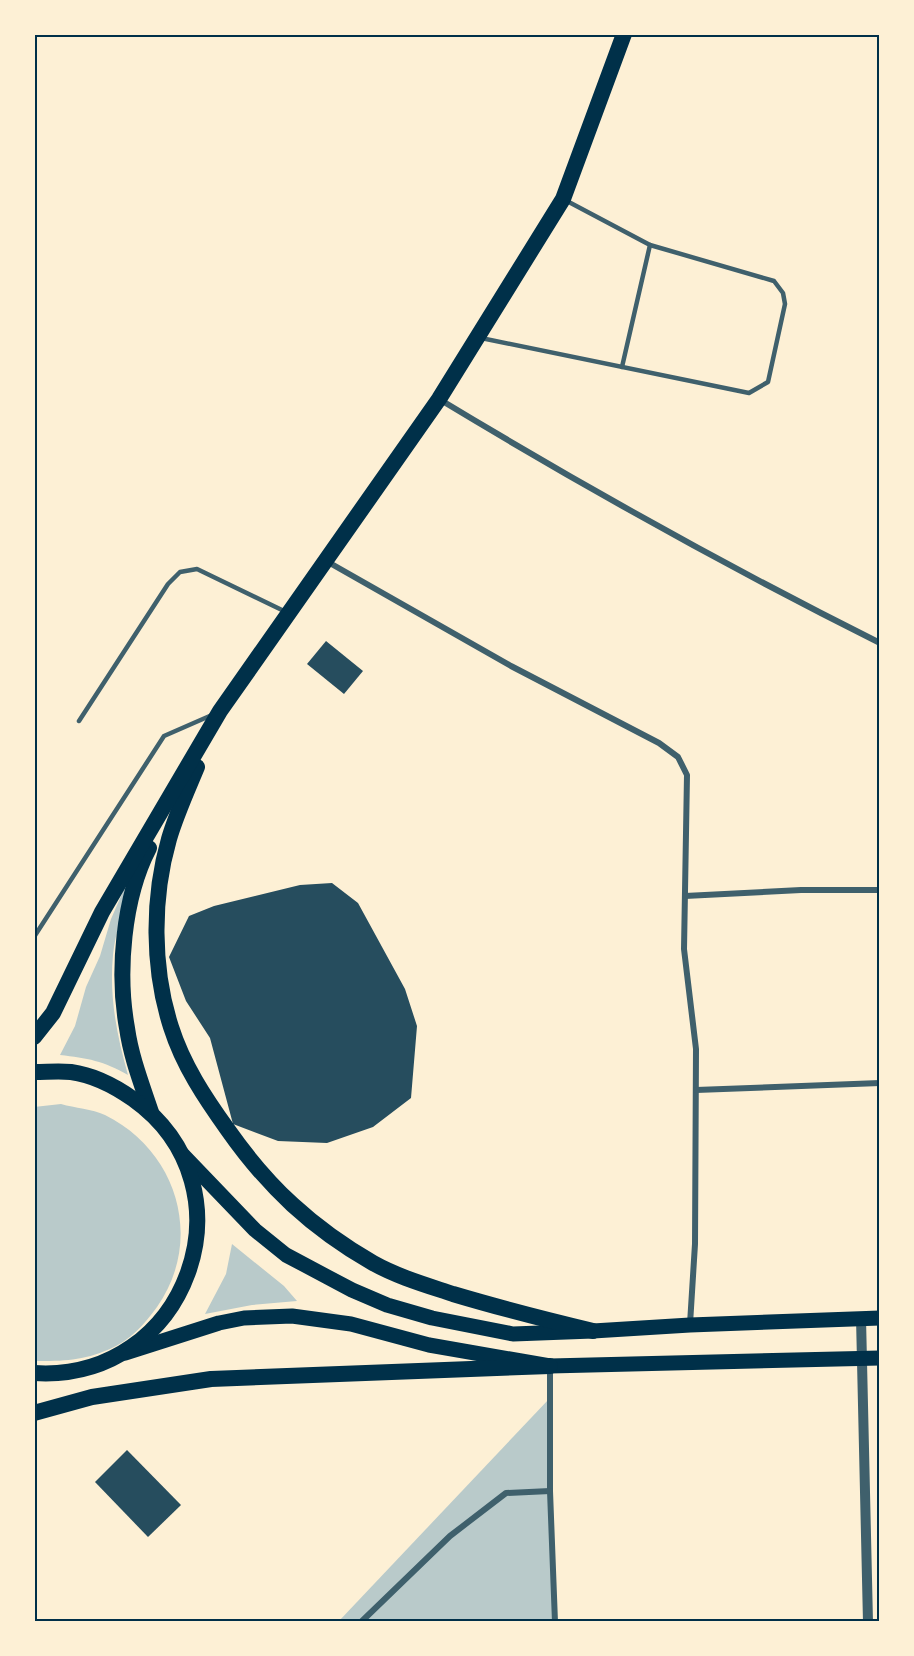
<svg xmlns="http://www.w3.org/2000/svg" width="914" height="1656" font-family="'Exo 2',sans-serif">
  <rect width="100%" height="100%" fill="#fdf0d5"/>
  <g fill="#b9caca">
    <path d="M125,887c0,23 -10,45 -12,68 -4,42 4,81 15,120 -24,-14 -41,-17 -68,-20l15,-29 11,-39 14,-31 11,-37z"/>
    <path d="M61,1104c14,4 31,5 44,11 73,36 99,125 52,192 -12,17 -28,34 -47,42 -28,12 -46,12 -75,12l-1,-254z"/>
    <path d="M232,1244l52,42 13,15 -45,4 -47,9 21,-40z"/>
    <path d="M549,1399l8,222h-218z"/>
  </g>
  <g fill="#264d5e">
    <path d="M326,641l37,30 -19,23 -37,-30z"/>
    <path d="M332,883l26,20 47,86 12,37 -6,72 -38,29 -46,16 -49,-2 -45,-17 -23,-86 -24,-37 -17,-44 20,-41 25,-10 86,-21z"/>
    <path d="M127,1450l54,55 -33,32 -53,-55z"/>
  </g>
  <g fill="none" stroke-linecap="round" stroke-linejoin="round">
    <g stroke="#3f606c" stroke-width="4.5">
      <path d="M481,338l268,55 19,-11 17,-78 -2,-11 -9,-12 -124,-36 -85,-45"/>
      <path d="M622,367l28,-122"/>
      <path d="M79,721l89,-137 12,-12 17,-3 87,42"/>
      <path d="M34,937l130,-201 48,-21"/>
    </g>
    <g stroke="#3f606c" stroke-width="6">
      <path d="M439,399c144,87 291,169 441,244"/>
      <path d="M328,562l183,104 148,77 19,14 9,18 -3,174 12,100 -1,195 -5,80"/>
      <path d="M685,896l116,-6h79"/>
      <path d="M696,1090l184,-7"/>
      <path d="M550,1367v124l5,131"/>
      <path d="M361,1622l89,-86 56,-43 44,-2"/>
    </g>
    <path stroke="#3f606c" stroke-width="10" d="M861,1318l7,304"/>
    <g stroke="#003049" stroke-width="15">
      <path d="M182,1154l73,76 31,25 66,35 35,15 45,13 81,16 80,-3 97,-6 190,-7"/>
      <path d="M125,1353l94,-30 25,-5 48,-2 59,8 78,21 121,21 330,-8"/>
    </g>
    <g stroke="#003049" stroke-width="16">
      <path d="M197,767c-10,24 -21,48 -28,72 -17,59 -17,129 2,188 12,38 34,71 57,103 40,57 84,98 145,133 25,14 53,22 80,31 47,14 94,26 140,37"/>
      <path d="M149,848c-26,50 -32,125 -22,180 4,29 15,57 24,84"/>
      <path d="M34,1037l19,-24 49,-101 118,-201 219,-312 124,-200 61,-165"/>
      <path d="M34,1072c13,0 25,-1 37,0 22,3 45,15 62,27 125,89 54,284 -99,274"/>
      <path d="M34,1413l58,-16 119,-18 339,-13"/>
    </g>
  </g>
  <rect width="914" height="1656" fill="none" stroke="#fdf0d5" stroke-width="72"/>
  <rect x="36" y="36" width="842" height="1584" fill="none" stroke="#003049" stroke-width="2"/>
</svg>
